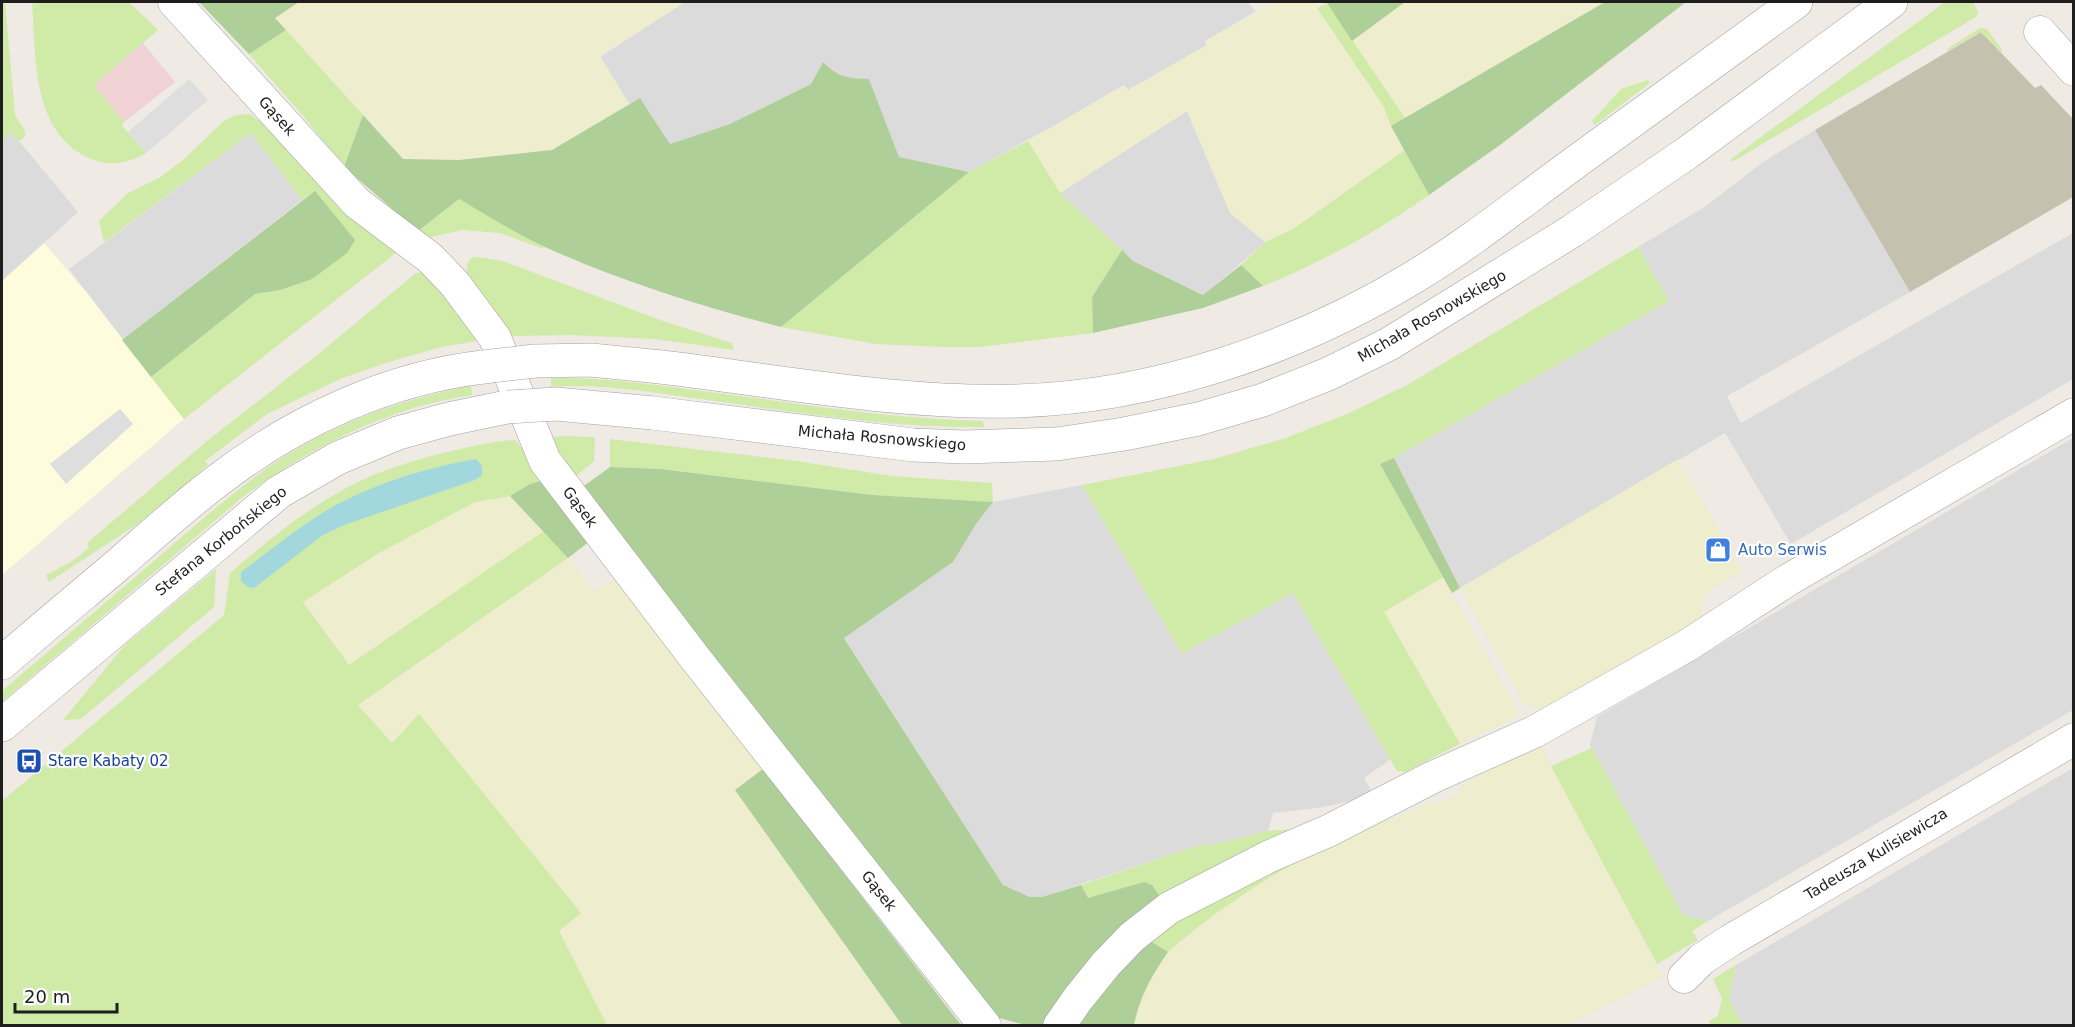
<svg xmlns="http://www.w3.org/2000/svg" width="2075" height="1027" font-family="'DejaVu Sans',sans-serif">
  <rect width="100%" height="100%" fill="#efeae4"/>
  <g fill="#dcdbdb">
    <path d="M685,2h562l9,9 -51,30 2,4 -80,46 -3,-6 -67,39 -88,48 -70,-15 -30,-78 -23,-1 -11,-5 -12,-11 -12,22 -81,40 -60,20 -29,-45 -11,6 -30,-48z"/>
    <path d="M1187,111l43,102 35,29 -61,53 -71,-34 -73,-68z"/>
    <path d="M1815,130l95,162 -183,104 14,27 332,-190v146l-282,165 -66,-111 -265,155 -66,-130 275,-157 -31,-54 68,-41 57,-44z"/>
    <path d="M10,132l9,9 59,71 -76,69v-140z"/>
    <path d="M251,133l51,67 -180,140 -53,-71z"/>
    <path d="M2073,438v272l-365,211 -25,-6 -93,-170 7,-28z"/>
    <path d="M1082,485l100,169 111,-61 98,166 -27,19 10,18 -56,12 -45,5 -5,18 -57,14h-12l-157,52h-12l-27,-12 -159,-248 109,-75 23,-38 17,-22z"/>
    <path d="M2073,768v255l-4,3 -326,-1 -14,-26 7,-34z"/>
  </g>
  <path fill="#f0d2d5" d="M143,43l32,39 -51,40 -30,-37z"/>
  <path fill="#fffbdd" d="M44,243l44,51 96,125 -182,156v-294z"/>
  <path fill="#c4c1af" d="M1981,32l54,56 6,-3 32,34v78l-163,95 -95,-162z"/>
  <g fill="#eeedce">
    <path d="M299,2h386l-85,54 30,49 -78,45 -93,10 -56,-1 -128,-141z"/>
    <path d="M1275,2h38l71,105 21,43 -112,79 -28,13 -35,-29 -43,-102 -127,82 -32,-52 96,-56 4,5 79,-45 -2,-4z"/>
    <path d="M1405,2h200l-200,116 -53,-77z"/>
    <path d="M1678,459l64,113 -37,21 -3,14v11l-133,79 -22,10 -22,-1 -65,-118z"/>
    <path d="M510,496l34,35 -195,134 -46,-63 76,-49 96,-51z"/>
    <path d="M568,558l25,33 23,-13 147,191 -28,21 167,235h-295l-48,-95 21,-17 -161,-198 -27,28 -34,-38z"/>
    <path d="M1443,577l77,138 -60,29 -76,-132z"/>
    <path d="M1538,741l125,236 -95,48 -434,1 3,-16 15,-35 16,-23 48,-38 56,-39 111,-59 5,5 43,-20 7,3 22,-11 2,-8z"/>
  </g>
  <g fill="#d0eaa8">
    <path d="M2,2h3l10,113 10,16v6l-6,4 -9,-9 -8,9z"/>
    <path d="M32,2h97l29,28 -64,55 30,37 -2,4 24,27c-18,11 -38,14 -57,5 -58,-26 -53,-103 -57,-156z"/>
    <path d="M1945,2h28l5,10 -2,5 -244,145 -1,-3z"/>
    <path d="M1327,3l78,115 -14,8 -7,-19 -67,-99z"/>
    <path d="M1980,28l7,1 15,21 -1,3 -20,-21 -33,19 -1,-2z"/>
    <path d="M286,30l77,85 -19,52 -40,-50 -55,-63z"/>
    <path d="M1648,80l2,3 -55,42 -3,-4 29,-32z"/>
    <path d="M250,114l11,8 60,63 76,67 -213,167 -33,-42 104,-83 25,-4 35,-99 -13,9 -51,-67 -147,109 -5,-21 29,-28 31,-15 24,-18 42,-40 11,-5z"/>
    <path d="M1028,141l32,52 62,57 -30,47 1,36 -113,14h-36l-68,-3 -95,-17 188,-155z"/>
    <path d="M1405,150l24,45c-51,36 -108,68 -166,91l-22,-21 24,-23 28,-13z"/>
    <path d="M459,199l86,48 -4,1 -41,-15 -38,-3 -35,8 -9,-7z"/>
    <path d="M1638,247l31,54 -275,157 -14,6 63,113 -59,35 76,132 -55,28 -8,-1 -104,-178 -111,61 -100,-169 132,-26 72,-21 63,-25 58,-28z"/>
    <path d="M477,257l26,4 160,60 69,22 2,7 -79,-11 -83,-4 -60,1 -45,-61c-1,-7 0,-11 4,-17z"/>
    <path d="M422,272l6,3 55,65 -42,7 -52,15 -49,17 -73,35 -62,47 3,4 -69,58 -90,59 -3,-7 25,-13 18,-14 -2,-5 120,-102 109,-85 100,-83z"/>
    <path d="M551,378c46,-1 91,5 136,11 98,12 196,30 296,32l1,6c-95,1 -189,-15 -283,-28 -48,-6 -102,-16 -150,-12z"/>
    <path d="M471,386l1,9c-85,13 -159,51 -228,101l-242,206v-11c50,-43 101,-86 152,-130 34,-29 68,-60 105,-87 63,-46 136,-74 212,-88z"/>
    <path d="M566,436l29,1 -1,24 -20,17 -24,-41z"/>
    <path d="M610,439l186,22 96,15 100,7 1,19 -120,-7 -212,-26 -51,-2z"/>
    <path d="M515,440l32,39 -17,5 -20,12 -35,6 -96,51 -76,49 46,63 195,-134 24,27 -210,147 34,38 27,-29 162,199 -22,18 48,94 -605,1v-225l222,-186 6,-42c37,-32 75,-63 118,-86 32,-17 69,-28 104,-36 21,-5 42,-10 63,-11z"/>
    <path d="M216,569l-2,38 -133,112 -18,1 62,-75z"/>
    <path d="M1592,748l91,167 25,6 -16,10 6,9 -41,24 -106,-198z"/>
    <path d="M1309,828l-144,76 -21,-22 -57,17 -6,-14 118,-40h12l57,-14z"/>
    <path d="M1318,850c-54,29 -104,62 -150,102l-26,-16z"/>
    <path d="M1736,965l-7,34 14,26h-32l-2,-4 9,-5 4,-18 -9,-19z"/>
  </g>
  <g fill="#aecf98">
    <path d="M199,2h100l-24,16 11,12 -37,24z"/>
    <path d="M1329,2h76l-53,39 -25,-38z"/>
    <path d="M1605,2h81l-186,143 -71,50 -38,-69z"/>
    <path d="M823,62c16,16 24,16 46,17l30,78 70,15 -188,155c-81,-21 -157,-45 -234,-79 -30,-14 -59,-32 -88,-49l-41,32 -74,-64 19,-52 40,44 56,1 93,-10 88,-52 30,46 60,-20 81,-40z"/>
    <path d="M315,191l40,49 -8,13 -35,26 -32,11 -25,4 -104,83 -29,-37z"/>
    <path d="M1122,250l11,11 70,34 38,-30 22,21 -60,22 -110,25 -1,-36z"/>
    <path d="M1394,458l66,130 -8,5 -72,-129z"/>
    <path d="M610,467l51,2 212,26 120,7 -17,22 -23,38 -109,76 159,247 27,12h12l39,-12 7,13 56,-16 8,3 13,19 -114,121h-25l-31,-8 -220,-271 -73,-105 -121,-153z"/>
    <path d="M547,479l43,62 -22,17 -58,-62 20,-12z"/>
    <path d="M763,769l198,256h-59l-167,-235z"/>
    <path d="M1142,936l26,16c-16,23 -29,46 -34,73l-66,1z"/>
  </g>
  <g fill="#dedede">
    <path d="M189,79l19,21 -62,53 -18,-21z"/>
    <path d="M120,409l13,15 -67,60 -16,-20z"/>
  </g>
  <path fill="#a3d7de" d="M476,459l6,7v9l-7,5 -131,45 -21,10 -69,53 -6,-1 -7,-6v-9c27,-20 54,-42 83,-60 45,-27 101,-44 152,-53z"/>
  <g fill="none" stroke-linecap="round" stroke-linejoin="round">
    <defs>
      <g id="minor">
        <path d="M174,2l183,201 73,55 25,26 40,54 50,123 150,197 290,368"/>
        <path d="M2040,32l34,38"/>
        <path d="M1684,977l18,-18 29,-19 343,-201"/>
        <path d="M1059,1026l18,-26 29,-36 26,-27 37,-29 101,-52 58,-25 105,-54 101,-45 154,-87 100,-65 286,-166"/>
      </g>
      <g id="tertiary">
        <path d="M661,367c118,14 237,37 356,34 138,-4 280,-53 397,-124 55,-33 107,-75 159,-113 74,-54 149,-108 223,-162"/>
        <path d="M653,413l260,32 52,2 92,-3 67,-10 74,-15 65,-19 65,-26 61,-30 183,-113 115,-78 204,-151"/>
        <path d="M2,663c39,-34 79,-67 118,-100 33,-29 66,-59 101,-85 76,-58 168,-100 262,-111"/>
        <path d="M2,725l277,-233 59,-34 60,-25 51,-14 58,-12"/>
      </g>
    </defs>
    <use href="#minor" stroke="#a2a2a2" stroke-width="33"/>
    <use href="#tertiary" stroke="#a2a2a2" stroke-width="34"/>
    <use href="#minor" stroke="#fff" stroke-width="32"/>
    <use href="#tertiary" stroke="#fff" stroke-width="33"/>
    <defs>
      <g id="tertiary-bridge">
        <path d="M483,367l52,-6 56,-1 70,7"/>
        <path d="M507,407l49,-3 97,9"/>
      </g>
    </defs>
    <use href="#tertiary-bridge" stroke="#a2a2a2" stroke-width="34" stroke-linecap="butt"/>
    <use href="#tertiary-bridge" stroke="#fff" stroke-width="33"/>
  </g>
  <defs>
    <symbol id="shop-square" viewBox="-11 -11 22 22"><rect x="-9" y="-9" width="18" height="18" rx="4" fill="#3f7fe0" stroke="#fff"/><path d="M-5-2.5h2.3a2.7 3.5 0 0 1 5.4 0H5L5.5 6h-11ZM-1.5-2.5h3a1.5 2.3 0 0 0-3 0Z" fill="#fff"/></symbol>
    <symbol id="bus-square" viewBox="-11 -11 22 22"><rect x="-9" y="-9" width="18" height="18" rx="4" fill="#1a4fb4" stroke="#fff"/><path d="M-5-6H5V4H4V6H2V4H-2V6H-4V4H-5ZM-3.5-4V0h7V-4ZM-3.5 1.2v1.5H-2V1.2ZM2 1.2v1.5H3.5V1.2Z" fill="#fff"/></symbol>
  </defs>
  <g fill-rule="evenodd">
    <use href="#shop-square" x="1703" y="535" width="30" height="30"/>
    <use href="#bus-square" x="14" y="746" width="30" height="30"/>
  </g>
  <g text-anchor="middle" stroke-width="4.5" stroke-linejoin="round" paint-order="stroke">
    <g font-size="15" fill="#1e1e1e" stroke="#fff">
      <text transform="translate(277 116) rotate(48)" y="5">Gąsek</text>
      <text transform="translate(1432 316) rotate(-30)" y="5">Michała Rosnowskiego</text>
      <text transform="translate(882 438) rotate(5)" y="5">Michała Rosnowskiego</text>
      <text transform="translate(580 507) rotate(53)" y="5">Gąsek</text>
      <text transform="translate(221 541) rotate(-39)" y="5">Stefana Korbońskiego</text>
      <text transform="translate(1876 854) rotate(-31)" y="5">Tadeusza Kulisiewicza</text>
      <text transform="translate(879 891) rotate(52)" y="5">Gąsek</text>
    </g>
    <g font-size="15" fill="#366cbe" stroke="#fff" text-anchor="start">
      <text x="1738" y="555">Auto Serwis</text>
    </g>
    <g font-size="15" fill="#164399" stroke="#fff" text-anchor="start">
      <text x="48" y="766">Stare Kabaty 02</text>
    </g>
  </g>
  <rect width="2075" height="1027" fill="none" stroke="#1e1e1e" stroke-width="6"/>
  <path d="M15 1003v9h102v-9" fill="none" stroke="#1e1e1e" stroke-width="3"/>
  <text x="24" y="1003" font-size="18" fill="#1e1e1e" stroke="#ffffff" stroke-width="4.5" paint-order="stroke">20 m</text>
</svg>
